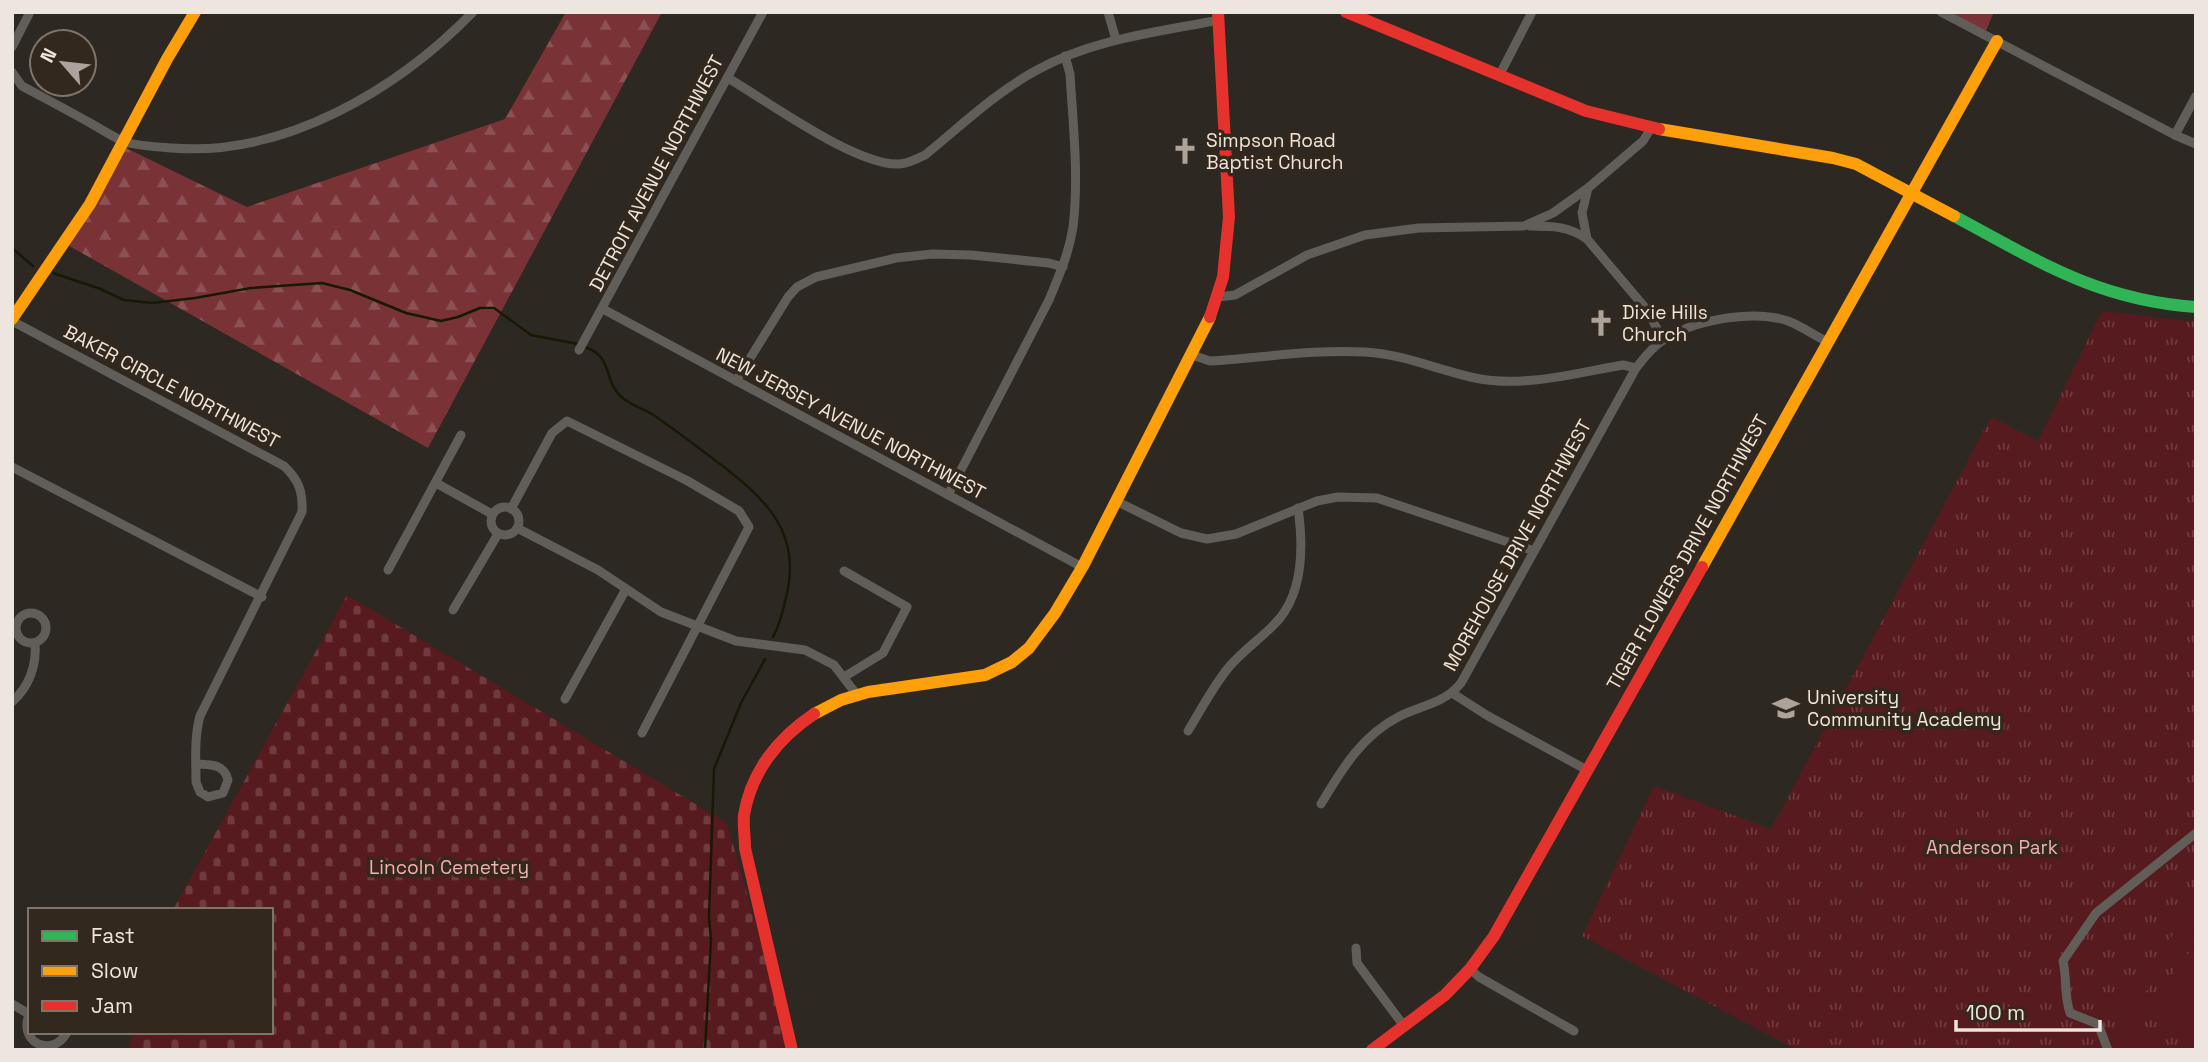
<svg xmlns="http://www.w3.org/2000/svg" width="2208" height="1062" font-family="'Space Grotesk',sans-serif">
  <defs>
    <pattern id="forest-firs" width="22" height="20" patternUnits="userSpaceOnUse" patternTransform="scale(1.75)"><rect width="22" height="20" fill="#793337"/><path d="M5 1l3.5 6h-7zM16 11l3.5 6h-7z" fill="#8c5154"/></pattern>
    <pattern id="cemetery-stones" width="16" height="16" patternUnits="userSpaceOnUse" patternTransform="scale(1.75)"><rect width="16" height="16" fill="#571a1f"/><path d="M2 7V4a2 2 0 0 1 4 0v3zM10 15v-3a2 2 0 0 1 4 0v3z" fill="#6f3b3f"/></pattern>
    <pattern id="park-tufts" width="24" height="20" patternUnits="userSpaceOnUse" patternTransform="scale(1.75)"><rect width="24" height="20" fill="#571a1f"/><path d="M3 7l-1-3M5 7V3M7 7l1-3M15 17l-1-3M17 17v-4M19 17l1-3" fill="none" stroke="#6f3b3f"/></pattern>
  </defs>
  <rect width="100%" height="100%" fill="#2e2822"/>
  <g fill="url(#forest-firs)">
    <path d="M566,12h96l-234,436 -364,-205 62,-95 121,59 258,-88z"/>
    <path d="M1941,12h53l-12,27z"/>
  </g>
  <path fill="url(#cemetery-stones)" d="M347,595l380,228 64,227h-663l5,-18h138v-122h-98z"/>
  <path fill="url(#park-tufts)" d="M2102,311l94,11v728h-399l-215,-114 72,-150 117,43 220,-412 47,24z"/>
  <g fill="#571a1f">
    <path d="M2196,906v22l-53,67c-12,18 -12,36 1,55h-17l-8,-24v-12l-5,-6z"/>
    <path d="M2196,944v104l-51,-40z"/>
  </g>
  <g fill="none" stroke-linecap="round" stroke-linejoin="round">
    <g stroke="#151a05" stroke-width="2.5">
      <path d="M12,248l21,18"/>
      <path d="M53,273l45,15 26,12 28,3 43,-5 56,-10 71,-5 28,7 56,23 35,8 17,-4 22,-9h14l37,27 47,9"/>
      <path d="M585,347c30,10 17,36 39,52 8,6 19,10 28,15 22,15 43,31 64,47 48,36 87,71 70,136 -3,14 -6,27 -13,40"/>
      <path d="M705,1050l6,-110 -2,-23 5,-148 27,-66 24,-44"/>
    </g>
    <g stroke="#615d58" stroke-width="9">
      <path d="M1108,12l8,28"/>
      <path d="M1941,12l234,123 21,9"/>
      <path d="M12,47l18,-35"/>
      <path d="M12,72l10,14c24,13 47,25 70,38 11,6 22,14 33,18 14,4 33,5 47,6 112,9 225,-58 301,-136"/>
      <path d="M1499,76l33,-64"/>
      <path d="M728,78c39,23 129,89 172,86 9,-1 17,-5 25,-9 36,-29 71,-63 112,-85 56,-31 120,-38 182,-50"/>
      <path d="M2175,135l21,-39"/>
      <path d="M1530,226c22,0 38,0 57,13l60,71 16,30"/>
      <path d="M1587,239l-5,-26 6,-25"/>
      <path d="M1218,297l17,-2 72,-40 58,-20 54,-7 105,-2 29,-13 35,-25 55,-47 8,-13"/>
      <path d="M603,309l479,258"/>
      <path d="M12,321l272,145c15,14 19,26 18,46l-102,204c-6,22 -4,44 -4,66l4,10 8,5 15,-4 5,-13c-4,-17 -18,-15 -32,-16"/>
      <path d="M579,350l184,-338"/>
      <path d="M1192,355l18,6c51,-3 104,-12 155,-9 38,2 73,18 110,26 49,10 100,-5 148,-13l13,3"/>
      <path d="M736,381l52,-84 9,-10 19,-10 80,-19 36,-4 39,1 78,8 14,4"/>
      <path d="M12,467l250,130"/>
      <path d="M436,483l56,31"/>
      <path d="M948,495l101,-195c10,-24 20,-47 24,-73 6,-50 0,-103 -3,-153l-5,-18"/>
      <path d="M1116,501l65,32 26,6 29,-5 81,-33 21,-4 39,1 157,53"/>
      <circle cx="505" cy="521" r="14"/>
      <path d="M511,509l41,-76 15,-12 119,59 53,31 10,16 -107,206"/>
      <path d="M517,528l81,42 63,42 75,29 69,9 29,15 23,30"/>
      <path d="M388,570l73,-135"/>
      <path d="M844,571l63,36 -24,46 -39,24"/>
      <path d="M453,610l45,-76"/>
      <circle cx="31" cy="628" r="15"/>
      <path d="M1452,693l36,23 99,54"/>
      <path d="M565,699l61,-110"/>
      <path d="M12,702c17,-15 25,-37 23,-59"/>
      <path d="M1188,731c13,-21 25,-45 41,-64 15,-18 36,-31 51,-49 24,-30 23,-75 18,-110"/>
      <path d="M1321,804c21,-35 41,-69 79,-88 23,-11 45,-13 61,-33l175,-315c8,-10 15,-20 26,-27 30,-21 91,-32 126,-20 13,5 26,14 38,20"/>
      <path d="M1356,948l1,15 47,63"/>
      <path d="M1470,969l9,8 95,54"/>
      <path d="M12,1004l17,10"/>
      <path d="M30,1013c-14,28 22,47 37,19"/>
      <path d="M2108,1050l-10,-26 -28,-11c-6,-17 -3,-35 -7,-52l33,-48 100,-80"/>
    </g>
    <path stroke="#30b455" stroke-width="12" d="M1954,216c84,45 143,84 242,91"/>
    <g stroke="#ff9f0a" stroke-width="12">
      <path d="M1659,129l174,29 23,6 98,52"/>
      <path d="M12,319l78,-115 77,-145 28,-47"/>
      <path d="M1702,567l295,-526"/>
      <path d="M814,714l27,-14 27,-8 117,-17 27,-13 17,-14 26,-35 28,-47 127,-249"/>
    </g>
    <g stroke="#e5322d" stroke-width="12">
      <path d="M1346,12l240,99 73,18"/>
      <path d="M1210,317l13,-40 6,-60 -11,-205"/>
      <path d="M792,1050l-47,-202c0,-11 -2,-22 -1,-33 7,-43 34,-77 70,-101"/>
      <path d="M1372,1050l73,-55 25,-26 24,-33 208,-369"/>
    </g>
  </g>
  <defs>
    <symbol id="church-bare" viewBox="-9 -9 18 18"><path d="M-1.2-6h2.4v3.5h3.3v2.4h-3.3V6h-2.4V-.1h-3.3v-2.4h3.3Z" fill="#aaa49c" stroke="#33281d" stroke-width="2.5" paint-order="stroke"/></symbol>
    <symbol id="school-bare" viewBox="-9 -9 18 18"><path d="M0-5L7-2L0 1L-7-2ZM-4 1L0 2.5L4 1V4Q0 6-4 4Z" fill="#aaa49c" stroke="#33281d" stroke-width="2.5" paint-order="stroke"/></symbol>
  </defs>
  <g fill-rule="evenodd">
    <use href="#church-bare" x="1166" y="132" width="38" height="38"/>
    <use href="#church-bare" x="1582" y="304" width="38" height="38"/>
    <use href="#school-bare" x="1767" y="689" width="38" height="38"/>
  </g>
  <g text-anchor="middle" stroke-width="7" stroke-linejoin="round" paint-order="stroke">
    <g font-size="19" fill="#ede6de" stroke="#33281d" text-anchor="start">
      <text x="1206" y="147">Simpson Road<tspan x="1206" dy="22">Baptist Church</tspan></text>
      <text x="1622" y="319">Dixie Hills<tspan x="1622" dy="22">Church</tspan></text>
      <text x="1807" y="704">University<tspan x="1807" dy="22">Community Academy</tspan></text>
    </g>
    <g font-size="19" fill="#ede6de" stroke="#33281d">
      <text transform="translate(656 173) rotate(-62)" y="7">DETROIT AVENUE NORTHWEST</text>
      <text transform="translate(172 386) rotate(28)" y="7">BAKER CIRCLE NORTHWEST</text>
      <text transform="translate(851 423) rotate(28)" y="7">NEW JERSEY AVENUE NORTHWEST</text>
      <text transform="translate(1517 545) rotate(-61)" y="7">MOREHOUSE DRIVE NORTHWEST</text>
      <text transform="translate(1687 552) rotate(-61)" y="7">TIGER FLOWERS DRIVE NORTHWEST</text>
    </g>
    <g font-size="19" fill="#f5aeae" stroke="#33281d">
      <text x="1992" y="854">Anderson Park</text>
      <text x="449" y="874">Lincoln Cemetery</text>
    </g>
  </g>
  <rect width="2208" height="1062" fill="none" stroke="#ede6de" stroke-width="28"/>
  <rect x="28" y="908" width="245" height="126" fill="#33281d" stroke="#7d746a" stroke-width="2"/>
  <rect x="42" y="931" width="35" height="10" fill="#30b455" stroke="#7d746a" stroke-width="2"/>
  <text x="91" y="943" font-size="21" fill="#ede6de">Fast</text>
  <rect x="42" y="966" width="35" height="10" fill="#ff9f0a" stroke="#7d746a" stroke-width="2"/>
  <text x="91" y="978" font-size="21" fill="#ede6de">Slow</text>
  <rect x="42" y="1001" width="35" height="10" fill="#e5322d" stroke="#7d746a" stroke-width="2"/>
  <text x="91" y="1013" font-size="21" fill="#ede6de">Jam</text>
  <g transform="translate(63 63) rotate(298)"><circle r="33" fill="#33281d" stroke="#7d746a" stroke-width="2"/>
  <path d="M0-5L12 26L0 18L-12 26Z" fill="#aaa49c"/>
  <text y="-10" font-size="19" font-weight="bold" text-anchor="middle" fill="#ede6de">N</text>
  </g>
  <path d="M1956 1020v10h144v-10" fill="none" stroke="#ede6de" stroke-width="3.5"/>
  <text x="1966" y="1020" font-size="21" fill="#ede6de" stroke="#33281d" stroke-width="5" paint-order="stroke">100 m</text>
</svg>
